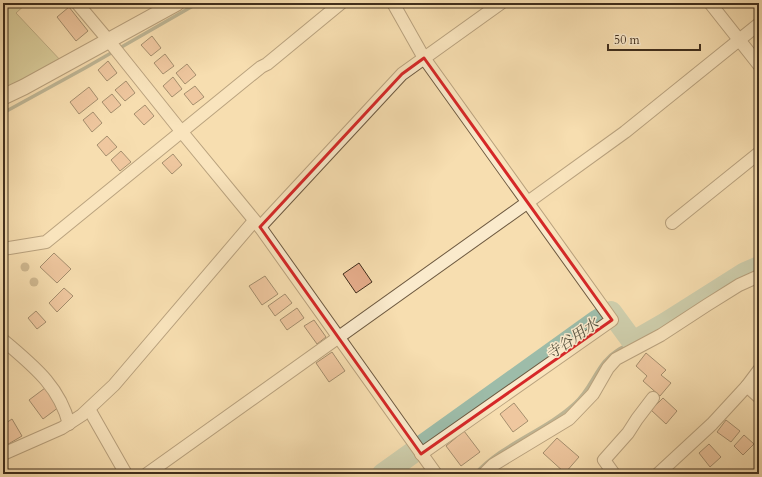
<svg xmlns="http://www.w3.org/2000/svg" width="762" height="477" font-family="Cardo,'Noto Serif JP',serif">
  <rect width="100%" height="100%" fill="#f7deb0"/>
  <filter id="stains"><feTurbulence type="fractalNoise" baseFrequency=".005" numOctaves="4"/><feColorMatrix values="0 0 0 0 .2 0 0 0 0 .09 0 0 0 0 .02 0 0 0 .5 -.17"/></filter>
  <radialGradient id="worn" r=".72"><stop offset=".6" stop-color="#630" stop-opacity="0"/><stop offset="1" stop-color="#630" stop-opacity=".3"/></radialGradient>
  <path fill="#bdc18b" stroke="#7e7854" d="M3,3h24l-11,10 47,50 -60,31z"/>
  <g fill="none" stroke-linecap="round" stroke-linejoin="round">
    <g stroke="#788371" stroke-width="3.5">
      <path d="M3,113l82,-45 113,-65"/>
      <path d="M475,474c28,-31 70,-43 100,-71 13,-11 19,-29 30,-42 7,-9 18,-14 28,-19"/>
    </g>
    <path stroke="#9dbca9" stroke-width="22" d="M383,474l215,-154 13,-8 22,30 33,-19 79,-50 14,-6"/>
  </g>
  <g fill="#e5ac8a" stroke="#402e1c">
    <path d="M69,7l19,24 -12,10 -19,-24z"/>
    <path d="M152,36l9,12 -10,8 -10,-11z"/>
    <path d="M165,54l9,12 -11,8 -9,-11z"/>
    <path d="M108,61l9,12 -10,8 -9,-11z"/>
    <path d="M187,64l9,11 -11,9 -9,-11z"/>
    <path d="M173,77l9,12 -10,8 -9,-11z"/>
    <path d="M126,81l9,12 -10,8 -10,-11z"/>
    <path d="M195,86l9,11 -11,8 -9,-11z"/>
    <path d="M89,87l9,12 -19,15 -9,-12z"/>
    <path d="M112,94l9,11 -10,8 -9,-11z"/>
    <path d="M145,105l9,11 -10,9 -10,-11z"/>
    <path d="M93,112l9,11 -10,9 -9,-12z"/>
    <path d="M107,136l10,11 -11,9 -9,-11z"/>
    <path d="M121,151l10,11 -11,9 -9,-11z"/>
    <path d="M173,154l9,11 -10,9 -10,-11z"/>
    <path d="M54,253l17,16 -14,14 -17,-16z"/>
    <path d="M359,263l13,19 -16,11 -13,-19z"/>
    <path d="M265,276l13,18 -16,11 -13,-19z"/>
    <path d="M64,288l9,8 -16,16 -8,-9z"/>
    <path d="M285,294l7,9 -17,13 -7,-10z"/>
    <path d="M297,308l7,10 -17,12 -7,-10z"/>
    <path d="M36,311l10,11 -9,7 -9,-11z"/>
    <path d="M314,320l12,17 -9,7 -13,-18z"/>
    <path d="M332,352l13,19 -16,11 -13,-19z"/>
    <path d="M646,353l20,17 -5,5 10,8 -11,13 -17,-15 4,-5 -11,-10z"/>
    <path d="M45,388l14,19 -16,12 -14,-19z"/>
    <path d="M663,398l14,13 -11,13 -15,-14z"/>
    <path d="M514,403l14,18 -15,11 -13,-18z"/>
    <path d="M12,419l10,17 -17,10 -2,-3v-18z"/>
    <path d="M726,420l14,11 -9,11 -14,-10z"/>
    <path d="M464,431l16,21 -19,14 -15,-20z"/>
    <path d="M744,435l10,9 -11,11 -9,-9z"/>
    <path d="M557,438l22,19 -14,16 -22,-20z"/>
    <path d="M709,444l12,13 -11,10 -11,-14z"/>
  </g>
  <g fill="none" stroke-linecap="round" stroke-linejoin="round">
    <defs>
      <g id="minor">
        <path d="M77,3l32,38 72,90 79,96 176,247"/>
        <path d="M393,3l31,55 188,262 -191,134"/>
        <path d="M710,3l49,62"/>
        <path d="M672,223l87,-70"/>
        <path d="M260,227l142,-153 99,-71"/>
        <path d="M3,249l43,-7 215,-175 6,-3 74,-61"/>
        <path d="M3,340c29,25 56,45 66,84"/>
        <path d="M747,386l12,11"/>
        <path d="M89,409l37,65"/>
        <path d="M3,454l59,-26 20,-13 32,-30 140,-164"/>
        <path d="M147,474l381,-272 97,-70 134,-108"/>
        <path d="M484,474l9,-9 76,-46 24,-25 15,-26 8,-9 45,-24 46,-30 32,-20 20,-9"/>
        <path d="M614,474l-10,-14 24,-27 9,-14 16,-21"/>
        <path d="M658,474l54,-50 35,-38 12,-16"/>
      </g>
      <path id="tertiary" d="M3,97l21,-10 153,-84"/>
    </defs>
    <use href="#minor" stroke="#6e5a41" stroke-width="14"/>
    <use href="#tertiary" stroke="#6e5a41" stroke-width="17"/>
    <use href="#minor" stroke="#faeacc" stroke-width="12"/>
    <use href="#tertiary" stroke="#faeacc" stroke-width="15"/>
  </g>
  <g fill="#a08d6b">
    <circle cx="25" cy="267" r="4.5"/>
    <circle cx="34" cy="282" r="4.5"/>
  </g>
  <path d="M0 0H762V477H0ZM424,58l188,262 -191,134 -161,-227 142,-153z" fill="#f7deb0" fill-opacity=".55" fill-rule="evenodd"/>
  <path fill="none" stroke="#d62828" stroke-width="3" stroke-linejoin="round" d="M424,58l188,262 -191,134 -161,-227 142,-153z"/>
  <g text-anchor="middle" stroke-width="3" stroke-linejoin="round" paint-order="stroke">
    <g font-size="15" font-style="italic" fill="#57523f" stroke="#faeacc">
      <text transform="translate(572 339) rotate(-35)" y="5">寺谷用水</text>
    </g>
  </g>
  <rect width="762" height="477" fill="none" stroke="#f7deb0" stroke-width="16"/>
  <rect x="4" y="4" width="754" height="469" fill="none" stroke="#402e1c" stroke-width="2"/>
  <rect x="8" y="8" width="746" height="461" fill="none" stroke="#402e1c"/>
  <path d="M608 44v6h92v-6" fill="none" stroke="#402e1c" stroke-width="2"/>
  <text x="614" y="44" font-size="12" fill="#402e1c" stroke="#faeacc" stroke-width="3" paint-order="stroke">50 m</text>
  <rect width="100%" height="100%" filter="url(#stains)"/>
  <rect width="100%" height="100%" fill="url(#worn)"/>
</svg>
